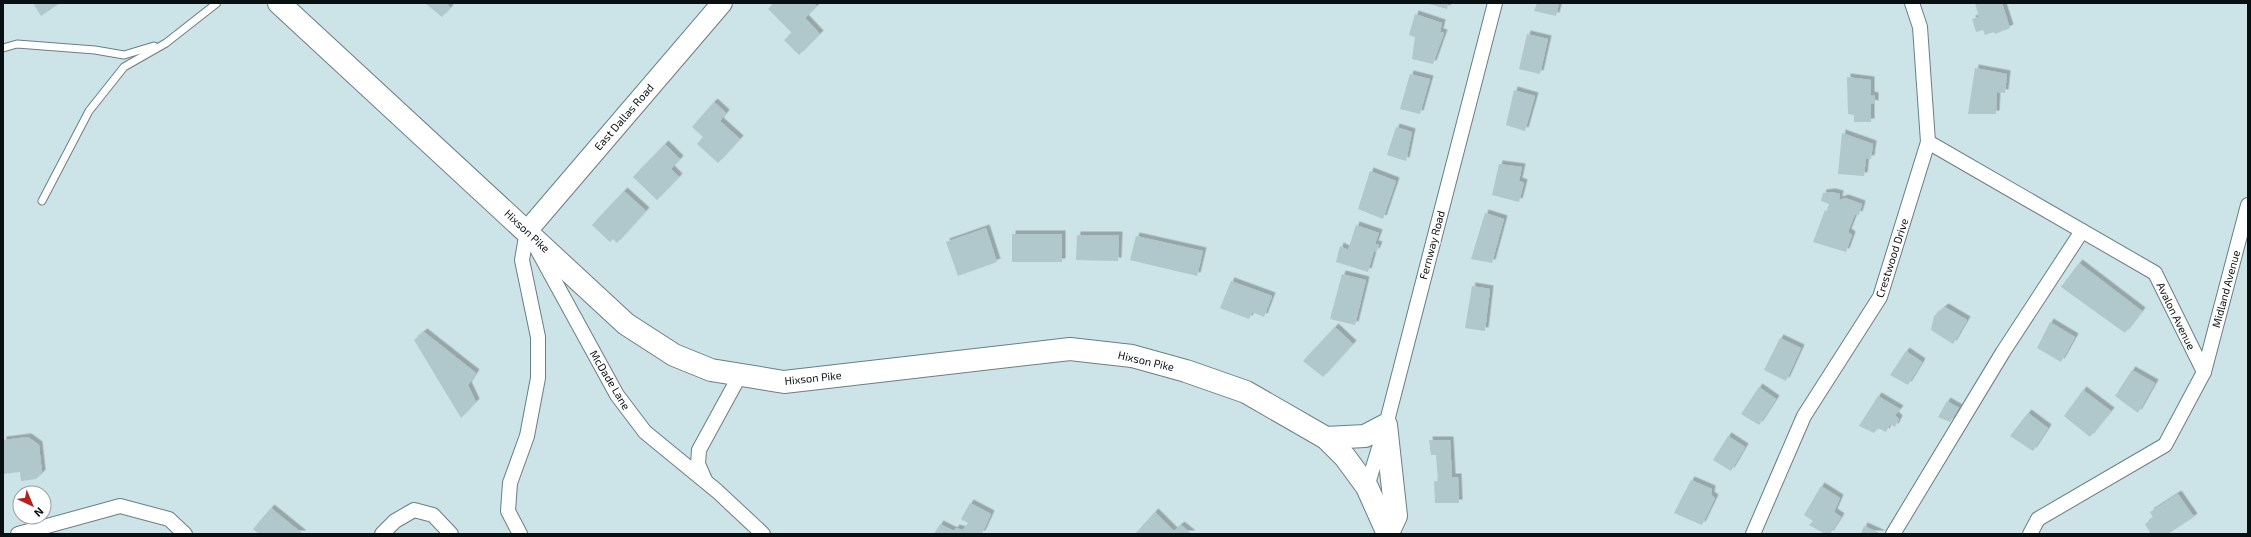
<svg xmlns="http://www.w3.org/2000/svg" width="2251" height="537" font-family="'Exo 2',sans-serif">
  <defs>
    <filter id="shadow"><feDropShadow dx="3.5" dy="-3.5" stdDeviation="0" flood-color="#0004"/></filter>
  </defs>
  <rect width="100%" height="100%" fill="#cce3e7"/>
  <g fill="#b0c7cb" filter="url(#shadow)">
    <path d="M33,3h27l-19,13z"/>
    <path d="M425,3h22l3,5 -8,9z"/>
    <path d="M774,3h40l3,3 -12,12 15,16 -21,21 -15,-15 8,-7 -24,-24z"/>
    <path d="M1426,3h22l-1,6z"/>
    <path d="M1537,3h22l-3,13 -22,-5z"/>
    <path d="M1975,3h27l8,25 -15,6 -1,-2 -9,3 -2,-5 -7,2 -4,-13 7,-2z"/>
    <path d="M1415,14l27,9 -2,9 4,1 -11,31 -21,-5 3,-22 -6,-2z"/>
    <path d="M1527,34l21,5 -8,35 -21,-5z"/>
    <path d="M1975,68l32,6 -2,19 -8,-1 -1,22h-28z"/>
    <path d="M1410,74l20,5 -10,35 -20,-5z"/>
    <path d="M1847,77l24,3v15l4,1v8l-4,-1v19h-17v-7l-6,-1z"/>
    <path d="M1514,90l21,6 -10,35 -19,-6z"/>
    <path d="M714,102l12,11 -6,8 20,18 -22,24 -21,-19 6,-7 -11,-10z"/>
    <path d="M1396,127l16,5 -6,29 -19,-6z"/>
    <path d="M1842,133l31,11 -2,15 -5,-1 -2,18 -26,-2z"/>
    <path d="M665,144l15,15 -9,10 8,8 -22,23 -24,-23z"/>
    <path d="M1499,164l23,3 -3,14 5,2 -5,19 -27,-7z"/>
    <path d="M1370,171l26,10 -13,38 -25,-10z"/>
    <path d="M624,191l22,20 -29,32 -4,-4 -3,3 -18,-17z"/>
    <path d="M1832,192l8,2 -1,6 6,-2 17,6 -3,11 -4,-1 -7,18 4,3 -6,17 -33,-10 12,-32 2,2 2,-8 -8,-3 2,-8z"/>
    <path d="M1485,213l19,6 -12,44 -21,-4z"/>
    <path d="M1356,225l23,8 -4,11 4,1 -3,7 -2,-1 -6,21 -32,-10 4,-16 8,4z"/>
    <path d="M986,228l11,34 -39,14 -12,-34z"/>
    <rect x="1012" y="234" width="50" height="28"/>
    <path d="M1077,235h42l-1,26 -42,-1z"/>
    <path d="M1136,236l67,15 -6,25 -67,-16z"/>
    <path d="M2079,263l63,48 -17,22 -64,-46z"/>
    <path d="M1342,274l24,6 -11,45 -25,-6z"/>
    <path d="M1231,281l41,15 -8,21 -12,-5 -3,7 -29,-11z"/>
    <path d="M1472,286l18,3 -5,42 -20,-3z"/>
    <path d="M1945,307l22,13 -14,24 -22,-14 3,-14z"/>
    <path d="M2050,322l25,15 -14,25 -24,-14z"/>
    <path d="M1335,327l18,17 -30,33 -20,-16z"/>
    <path d="M424,332l52,41 -8,12 8,17 -15,16 -47,-78z"/>
    <path d="M1780,338l21,10 -15,33 -22,-11z"/>
    <path d="M1906,351l16,11 -14,23 -18,-10z"/>
    <path d="M2132,370l23,13 -17,30 -23,-17z"/>
    <path d="M1759,387l17,12 -17,26 -18,-11z"/>
    <path d="M2083,390l28,21 -21,26 -26,-21z"/>
    <path d="M1878,396l22,13 -5,6 4,4 -4,8 -5,-3 -4,8 -8,-4 -4,5 -15,-7z"/>
    <path d="M1947,401l12,7 -9,14 -12,-5z"/>
    <path d="M2028,413l20,15 -15,23 -23,-15z"/>
    <path d="M1728,436l17,11 -14,24 -18,-11z"/>
    <path d="M28,437l11,8 3,28 -6,6 -15,2 -1,-9 -17,2v-34z"/>
    <path d="M1429,440h21l2,37h6l1,26h-24l-1,-22h4l-2,-26h-5z"/>
    <path d="M1691,480l21,9 -1,6 4,3 -13,27 -28,-12z"/>
    <path d="M1821,486l19,12 -6,14 7,5 -11,17h-5l-16,-9 4,-4 -9,-6z"/>
    <path d="M2178,494l16,23 -26,17h-17l-6,-10 8,-6 -3,-6z"/>
    <path d="M970,503l21,11 -9,20h-48l6,-10 14,7 2,-3 7,2 5,-7 -7,-4z"/>
    <path d="M271,508l32,26h-44l-6,-5z"/>
    <path d="M1155,512l19,19 7,-6 11,9h-57z"/>
    <path d="M1864,526l18,8h-21z"/>
  </g>
  <g fill="none" stroke-linecap="round" stroke-linejoin="round">
    <defs>
      <g id="lane">
        <path d="M3,48l14,-4 78,6 29,5 30,-9"/>
        <path d="M42,201l47,-90 35,-44 42,-24 51,-40"/>
      </g>
      <g id="street">
        <path d="M1928,142l227,131 49,99"/>
        <path d="M537,249l80,146 28,37 72,59 46,43"/>
        <path d="M705,480l-7,-16 1,-14 41,-75"/>
        <path d="M1367,487l19,-62 109,-422"/>
        <path d="M18,534l102,-28 49,13 16,15"/>
        <path d="M382,534l13,-13 19,-11 19,5 18,19"/>
        <path d="M520,534l-12,-23 2,-28 17,-47 11,-58v-41l-16,-77 5,-29"/>
        <path d="M1753,534l51,-118 76,-119 48,-155 -8,-115 -8,-24"/>
        <path d="M1893,534l110,-182 79,-121"/>
        <path d="M2030,534l8,-15 127,-74 39,-73 44,-167"/>
      </g>
      <path id="secondary" d="M527,231l195,-228"/>
      <g id="primary">
        <path d="M279,3l347,321 48,31 37,15 73,12 286,-33 62,7 54,15 60,21 80,46 19,19 22,30 21,47"/>
        <path d="M1326,438l39,-2 21,-11 10,91 -8,17"/>
      </g>
    </defs>
    <use href="#lane" stroke="#6a7f83" stroke-width="9"/>
    <use href="#street" stroke="#6a7f83" stroke-width="16"/>
    <use href="#secondary" stroke="#6a7f83" stroke-width="22"/>
    <use href="#primary" stroke="#6a7f83" stroke-width="24"/>
    <use href="#lane" stroke="#fff" stroke-width="7"/>
    <use href="#street" stroke="#fff" stroke-width="14"/>
    <use href="#secondary" stroke="#fff" stroke-width="20"/>
    <use href="#primary" stroke="#fff" stroke-width="22"/>
  </g>
  <g text-anchor="middle" stroke-width="3" stroke-linejoin="round" paint-order="stroke">
    <g font-size="11" fill="#081012" stroke="#fff">
      <text transform="translate(624 117) rotate(-49)" y="4">East Dallas Road</text>
      <text transform="translate(527 231) rotate(43)" y="4">Hixson Pike</text>
      <text transform="translate(1432 245) rotate(-75)" y="4">Fernway Road</text>
      <text transform="translate(1892 258) rotate(-72)" y="4">Crestwood Drive</text>
      <text transform="translate(2226 289) rotate(-75)" y="4">Midland Avenue</text>
      <text transform="translate(2176 316) rotate(64)" y="4">Avalon Avenue</text>
      <text transform="translate(1146 361) rotate(13)" y="4">Hixson Pike</text>
      <text transform="translate(813 378) rotate(-6)" y="4">Hixson Pike</text>
      <text transform="translate(610 380) rotate(59)" y="4">McDade Lane</text>
    </g>
  </g>
  <rect width="2251" height="537" fill="none" stroke="#081012" stroke-width="8"/>
  <g transform="translate(32 505) rotate(136)"><circle r="19" fill="#ffffff" stroke="#9c9fa0"/>
  <path d="M0-3L7 15L0 10L-7 15Z" fill="#b22220"/>
  <text y="-6" font-size="11" font-weight="bold" text-anchor="middle" fill="#081012">N</text>
  </g>
</svg>
